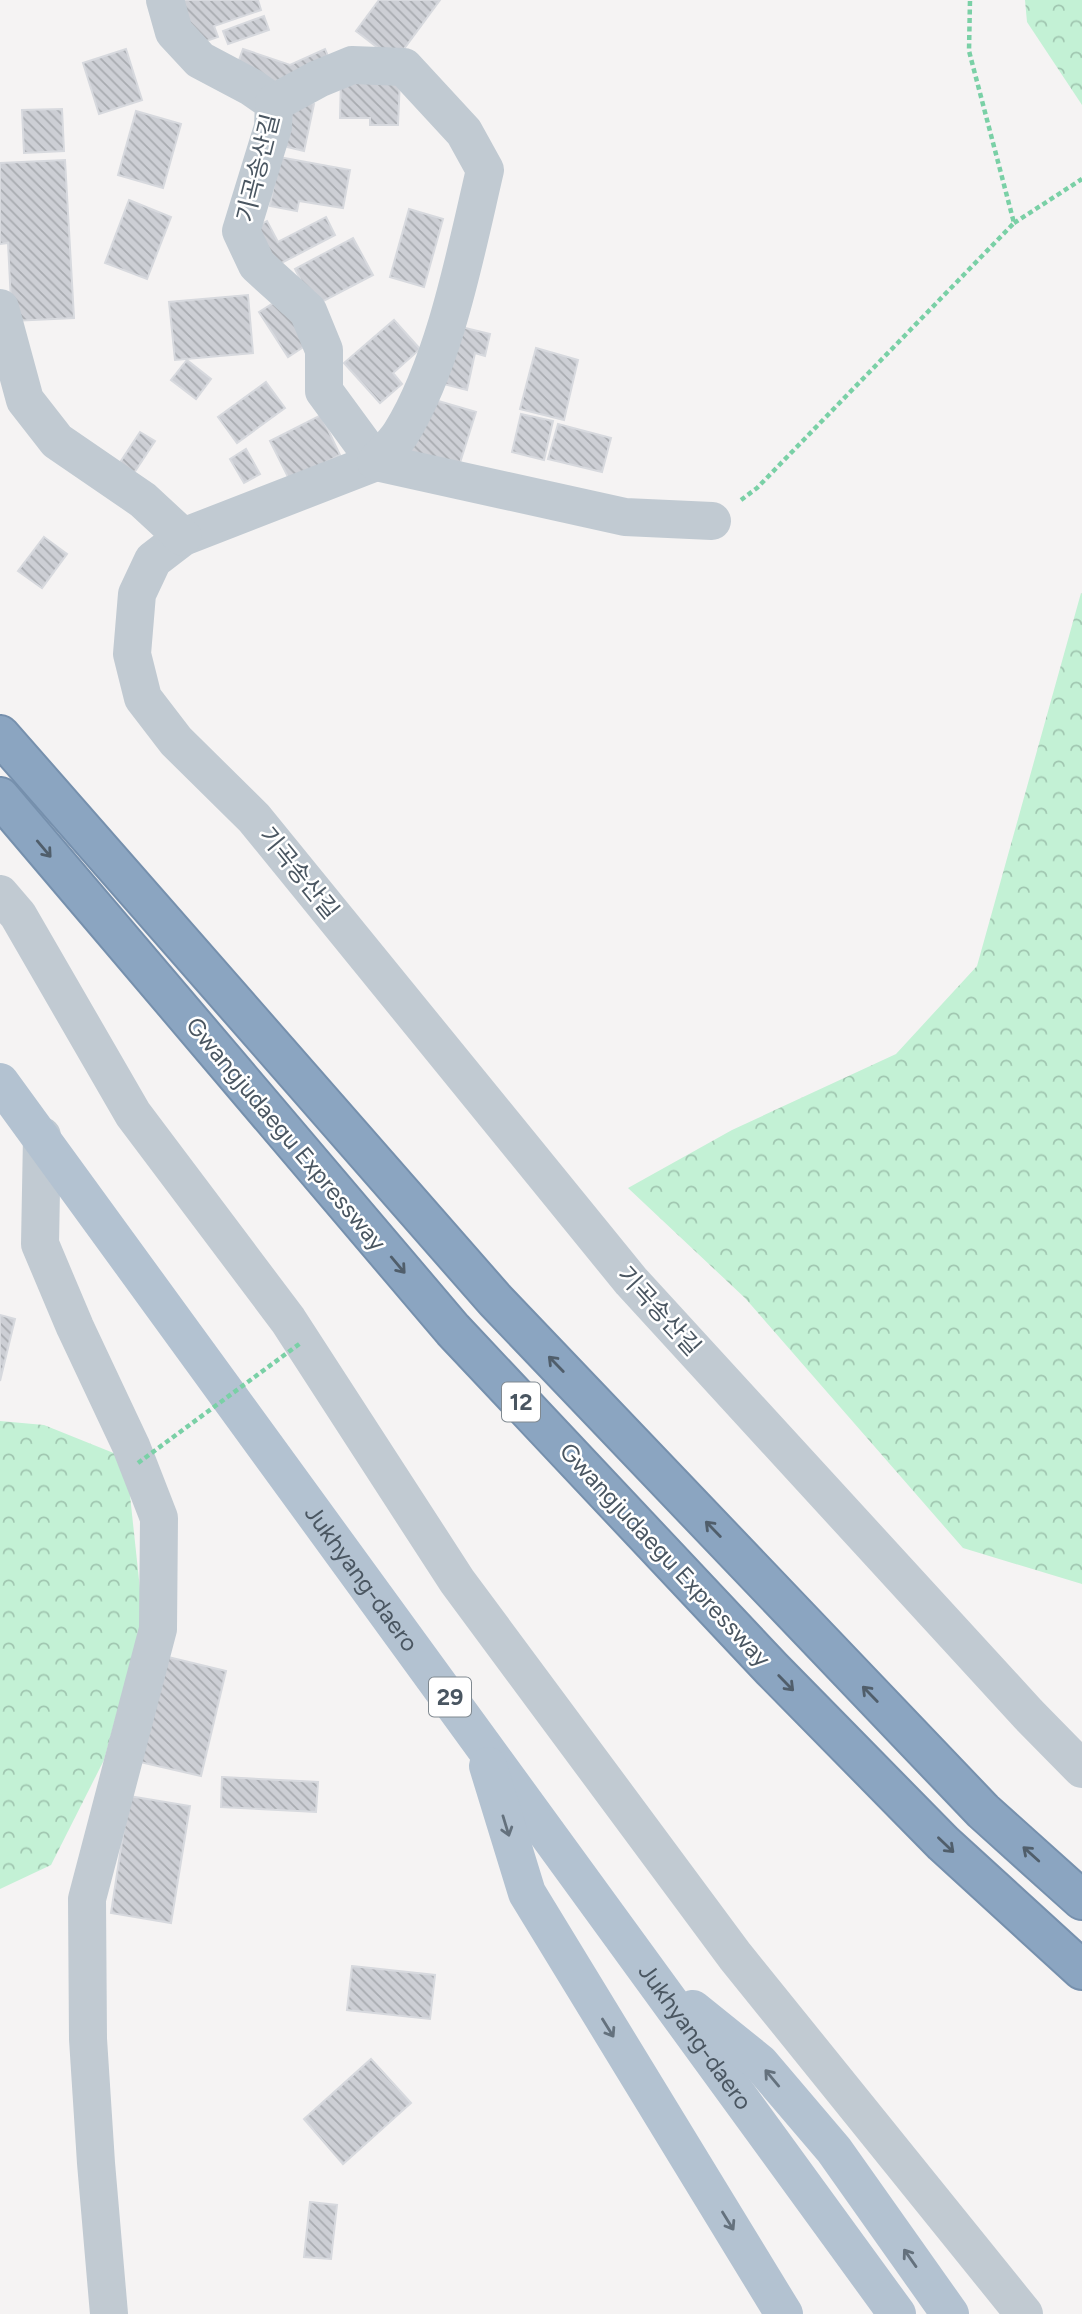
<svg xmlns="http://www.w3.org/2000/svg" width="1082" height="2314" font-family="Figtree,'Noto Sans KR',sans-serif">
  <defs>
    <pattern id="forest-crowns" width="20" height="18" patternUnits="userSpaceOnUse" patternTransform="scale(1.75)"><rect width="20" height="18" fill="#c3f1d5"/><path d="M2 6a3 3 0 1 1 6 0M12 15a3 3 0 1 1 6 0" fill="none" stroke="#a0c6b0"/></pattern>
    <pattern id="building-back-hatch" width="6" height="6" patternUnits="userSpaceOnUse" patternTransform="scale(1.75)"><rect width="6" height="6" fill="#cdcfd5"/><path d="M-1 5l2 2M0 0l6 6M5-1l2 2" fill="none" stroke="#a8abb0"/></pattern>
  </defs>
  <rect width="100%" height="100%" fill="#f5f3f3"/>
  <g fill="url(#forest-crowns)">
    <path d="M1025,0h57v105l-55,-83z"/>
    <path d="M1081,593l1,1v990l-119,-36 -218,-250 -117,-110 104,-58 164,-76 81,-88z"/>
    <path d="M0,1421l44,4 82,33 17,159 -39,143 -53,105 -51,24z"/>
  </g>
  <g fill="url(#building-back-hatch)" stroke="#d7d9de" stroke-width="2">
    <path d="M179,0h79l3,10 -47,16 4,11 -23,8z"/>
    <path d="M379,0h61l-45,61 -39,-30z"/>
    <path d="M264,16l5,14 -41,14 -5,-13z"/>
    <path d="M126,49l16,51 -43,14 -16,-51z"/>
    <path d="M243,49l47,16 35,-16 8,19 -49,24 -50,-18z"/>
    <path d="M341,77l59,1 -2,47h-28v-7h-30z"/>
    <path d="M289,98l25,6 -10,47 -25,-6z"/>
    <path d="M62,109l2,42 -40,2 -2,-43z"/>
    <path d="M136,111l45,13 -18,64 -45,-13z"/>
    <path d="M279,157l71,13 -7,38 -44,-7 -2,10 -27,-5z"/>
    <path d="M65,160l9,158 -62,3 -4,-78 -8,1v-81z"/>
    <path d="M129,200l42,17 -24,62 -42,-16z"/>
    <path d="M409,209l34,10 -19,68 -34,-10z"/>
    <path d="M326,217l9,18 -65,34 -20,-39 17,-9 11,21z"/>
    <path d="M353,238l20,37 -59,31 -19,-37z"/>
    <path d="M248,295l5,58 -78,7 -6,-58z"/>
    <path d="M280,299l28,45 -20,13 -29,-45z"/>
    <path d="M394,320l26,29 -27,24 9,11 -22,19 -36,-40z"/>
    <path d="M453,325l37,9 -5,22 -10,-3 -8,37 -27,-7z"/>
    <path d="M536,348l42,12 -14,60 -44,-11z"/>
    <path d="M187,360l24,19 -15,20 -25,-19z"/>
    <path d="M266,382l19,26 -48,35 -19,-26z"/>
    <path d="M428,398l48,14 -18,57 -54,-12z"/>
    <path d="M521,414l32,7 -9,39 -32,-8z"/>
    <path d="M321,415l19,40 -50,26 -20,-40z"/>
    <path d="M558,424l53,14 -9,34 -54,-13z"/>
    <path d="M140,432l15,9 -21,32 -15,-9z"/>
    <path d="M246,449l14,25 -16,9 -14,-24z"/>
    <path d="M44,537l23,17 -25,34 -24,-17z"/>
    <path d="M0,1315l15,4 -15,62z"/>
    <path d="M164,1656l62,15 -25,105 -61,-14z"/>
    <path d="M222,1777l96,5 -2,30 -95,-5z"/>
    <path d="M129,1796l61,10 -19,117 -60,-10z"/>
    <path d="M352,1966l83,9 -5,44 -83,-9z"/>
    <path d="M371,2059l40,44 -68,61 -39,-45z"/>
    <path d="M310,2202l27,3 -6,54 -27,-2z"/>
  </g>
  <g fill="none" stroke-linecap="round" stroke-linejoin="round">
    <defs>
      <g id="highway">
        <path d="M0,735l495,565 488,511 99,89"/>
        <path d="M0,797l453,533 319,339 171,174 139,127"/>
      </g>
    </defs>
    <use href="#highway" stroke="#7690ad" stroke-width="42"/>
    <g stroke="#7ad0a6" stroke-width="4.5" stroke-dasharray="5 3.5" stroke-linecap="butt">
      <path d="M1014,223l68,-44"/>
      <path d="M741,500l16,-12 257,-265 -45,-172 1,-51"/>
    </g>
    <g stroke="#c1cad2" stroke-width="38">
      <path d="M165,0l9,32 26,28 51,27 23,16 -1,24 -32,104 16,34 51,46 16,39v41l52,71 -193,75 -30,23 -16,34 -5,60 11,44 33,43 78,77 377,463 397,433 54,55"/>
      <path d="M274,103l44,-24 34,-14 52,2 60,65 21,38c-19,81 -40,192 -84,263 -6,10 -16,19 -25,29l249,55 87,4"/>
      <path d="M0,308l25,92 32,41 86,59 40,37"/>
      <path d="M0,894l18,21 115,199 155,206 169,261 278,375 289,358"/>
      <path d="M42,1136l-2,108 35,83 56,119 28,72 -1,111 -71,270 1,140 8,124 13,151"/>
    </g>
    <g stroke="#b3c2d1" stroke-width="38">
      <path id="s1" d="M0,1082l897,1232"/>
      <path d="M488,1766l39,127 257,421"/>
      <path d="M693,2009l67,54 74,87 116,164"/>
    </g>
    <use href="#highway" stroke="#8ba5c1" stroke-width="38"/>
    <path stroke="#7ad0a6" stroke-width="4.5" stroke-dasharray="5 3.5" stroke-linecap="butt" d="M138,1463l164,-121"/>
  </g>
  <defs><path id="oneway-shaft" d="M-6 0H5M1.5-3L5.5 0L1.5 3" fill="none" stroke-width="1.6" stroke-linecap="round" stroke-linejoin="round" transform="scale(1.75)"/></defs>
  <g stroke="#505e6b">
    <use href="#oneway-shaft" transform="translate(44 849) rotate(50)"/>
    <use href="#oneway-shaft" transform="translate(398 1265) rotate(50)"/>
    <use href="#oneway-shaft" transform="translate(556 1364) rotate(-134)"/>
    <use href="#oneway-shaft" transform="translate(713 1529) rotate(-134)"/>
    <use href="#oneway-shaft" transform="translate(786 1683) rotate(46)"/>
    <use href="#oneway-shaft" transform="translate(870 1694) rotate(-134)"/>
    <use href="#oneway-shaft" transform="translate(946 1845) rotate(44)"/>
    <use href="#oneway-shaft" transform="translate(1031 1854) rotate(-138)"/>
  </g>
  <g stroke="#64717d">
    <use href="#oneway-shaft" transform="translate(506 1826) rotate(73)"/>
    <use href="#oneway-shaft" transform="translate(608 2028) rotate(58)"/>
    <use href="#oneway-shaft" transform="translate(772 2078) rotate(-130)"/>
    <use href="#oneway-shaft" transform="translate(728 2221) rotate(58)"/>
    <use href="#oneway-shaft" transform="translate(910 2258) rotate(-125)"/>
  </g>
  <g text-anchor="middle" stroke-width="5" stroke-linejoin="round" paint-order="stroke">
    <g fill="#fff" stroke="#808990" stroke-width="2">
      <rect x="502" y="1382.5" width="38" height="39" rx="5"/>
      <rect x="429" y="1677.5" width="42" height="39" rx="5"/>
    </g>
    <g font-size="23" font-weight="bold" fill="#4a5661">
      <text x="521" y="1410">12</text>
      <text x="450" y="1705">29</text>
    </g>
    <g font-size="24" fill="#4a5661" stroke="#fff">
      <text transform="translate(258 168) rotate(-76)" y="8">기곡송산길</text>
      <text transform="translate(299 873) rotate(51)" y="8">기곡송산길</text>
      <text transform="translate(286 1134) rotate(50)" y="8">Gwangjudaegu Expressway</text>
      <text transform="translate(659 1311) rotate(48)" y="8">기곡송산길</text>
      <text transform="translate(665 1555) rotate(47)" y="8">Gwangjudaegu Expressway</text>
      <text dy="8" stroke="none"><textPath href="#s1" startOffset="614">Jukhyang-daero</textPath></text>
      <text dy="8" stroke="none"><textPath href="#s1" startOffset="1181">Jukhyang-daero</textPath></text>
    </g>
  </g>
</svg>
